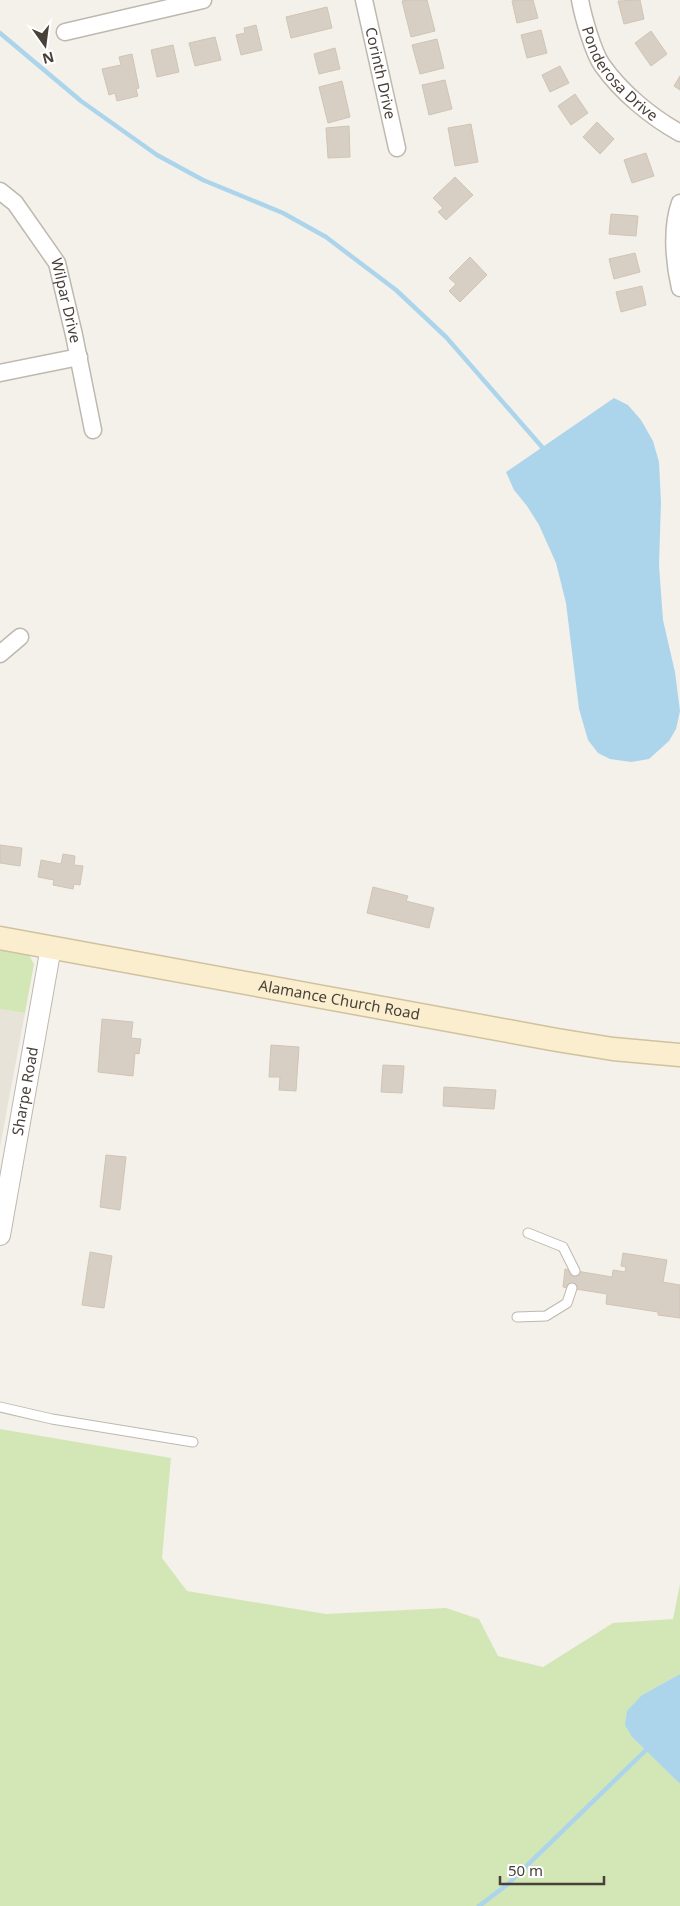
<svg xmlns="http://www.w3.org/2000/svg" width="680" height="1906" font-family="'Noto Sans',sans-serif">
  <rect width="100%" height="100%" fill="#f4f1eb"/>
  <path fill="#e8e3d9" d="M0,1009l25,4 -25,134z"/>
  <g fill="#d3e6b6">
    <path d="M0,950l29,5 5,9 -9,49 -25,-4z"/>
    <path d="M0,1429l171,29 -9,100 25,33 139,23 120,-6 33,11 19,37 45,11 70,-44 60,-4 7,-35v90l-38,21 -10,42 48,47v122h-680z"/>
  </g>
  <g fill="#acd5ec">
    <path d="M614,398l14,7 13,15 12,21 6,21 2,40 -2,63 4,55 12,52 5,39 -4,18 -7,12 -20,18 -18,3 -21,-3 -12,-6 -10,-13 -9,-31 -13,-106 -10,-40 -17,-38 -12,-19 -13,-16 -8,-18z"/>
    <path d="M680,1674v110l-48,-47 -7,-12 2,-14 15,-16z"/>
  </g>
  <g fill="none" stroke-linecap="round" stroke-linejoin="round">
    <g stroke="#acd5ec" stroke-width="4.5">
      <path d="M0,33l81,68 76,54 46,25 80,33 43,24 21,16 49,37 50,47 96,110 1,5"/>
      <path d="M479,1906l29,-22 138,-134 4,-2"/>
    </g>
  </g>
  <g fill="#d8cfc4" stroke="#d0c4b4">
    <path d="M408,0h19l8,31 -24,6 -9,-36z"/>
    <path d="M517,0h16l5,18 -21,5 -5,-22z"/>
    <path d="M640,0l4,19 -20,5 -6,-23z"/>
    <path d="M327,7l5,21 -41,10 -5,-21z"/>
    <path d="M256,25l6,25 -21,5 -5,-20 9,-2 -1,-5z"/>
    <path d="M541,30l6,23 -20,5 -6,-23z"/>
    <path d="M651,31l16,23 -16,12 -16,-23z"/>
    <path d="M215,37l6,23 -26,6 -6,-23z"/>
    <path d="M437,39l7,29 -24,6 -8,-29z"/>
    <path d="M173,45l6,27 -22,5 -6,-27z"/>
    <path d="M335,48l5,21 -21,5 -5,-20z"/>
    <path d="M132,54l7,34 -3,1 2,7 -21,5 -2,-8 -6,2 -7,-26 19,-4 -2,-8z"/>
    <path d="M560,66l9,17 -19,9 -8,-17z"/>
    <path d="M680,76v14l-6,-4z"/>
    <path d="M445,80l7,29 -23,6 -7,-30z"/>
    <path d="M342,81l8,36 -22,6 -9,-36z"/>
    <path d="M575,94l13,19 -17,12 -13,-19z"/>
    <path d="M597,122l17,17 -14,15 -17,-17z"/>
    <path d="M471,124l7,38 -23,4 -7,-38z"/>
    <path d="M349,126l1,31 -22,1 -2,-30z"/>
    <path d="M646,153l8,23 -22,7 -8,-23z"/>
    <path d="M455,177l18,18 -27,25 -8,-8 5,-4 -10,-10z"/>
    <path d="M611,214l27,2 -2,20 -27,-2z"/>
    <path d="M635,253l5,19 -26,7 -5,-20z"/>
    <path d="M470,257l17,18 -27,27 -11,-11 7,-7 -7,-6z"/>
    <path d="M642,286l4,19 -25,7 -5,-20z"/>
    <path d="M0,845l22,3 -2,18 -20,-3z"/>
    <path d="M63,854l12,2 -1,9 9,1 -3,19 -6,-1 -1,5 -20,-4 1,-5 -16,-3 3,-17 20,4z"/>
    <path d="M373,887l35,9 -2,5 28,7 -5,20 -62,-15z"/>
    <path d="M102,1019l31,3 -2,16 10,1 -2,15 -4,-1 -2,23 -35,-4z"/>
    <path d="M271,1045l28,2 -3,44 -17,-1 1,-13h-11z"/>
    <path d="M383,1065l21,1 -2,27 -21,-1z"/>
    <path d="M444,1087l52,3 -2,19 -51,-3z"/>
    <path d="M106,1155l20,2 -6,53 -20,-3z"/>
    <path d="M90,1252l22,4 -8,52 -22,-3z"/>
    <path d="M623,1253l44,7 -4,22 17,3v33l-22,-3v-3l-52,-8 1,-10 -44,-7 2,-18 47,8 1,-7 12,2 1,-5 -5,-1z"/>
  </g>
  <g fill="none" stroke-linecap="round" stroke-linejoin="round">
    <defs>
      <g id="service">
        <path d="M528,1233l35,14 12,24"/>
        <path d="M517,1317l29,-1 21,-13 5,-15"/>
        <path d="M0,1407l52,12 141,23"/>
      </g>
      <g id="minor">
        <path id="s1" d="M364,0l33,148"/>
        <path id="s2" d="M580,0c3,16 13,52 22,65 19,27 49,52 78,68"/>
        <path d="M65,32l138,-32"/>
        <path id="s3" d="M0,191l15,12 42,60 17,72 19,95"/>
        <path d="M680,203c-9,25 -6,59 0,85"/>
        <path d="M0,373l79,-16"/>
        <path d="M0,654l20,-17"/>
      </g>
      <g id="tertiary">
        <path id="s4" d="M0,1235l51,-288"/>
      </g>
      <g id="secondary">
        <path id="s5" d="M0,938l557,102 56,9 67,6"/>
      </g>
    </defs>
    <use href="#service" stroke="#bfb8ae" stroke-width="11"/>
    <use href="#minor" stroke="#bfb8ae" stroke-width="19"/>
    <use href="#tertiary" stroke="#bfb8ae" stroke-width="22"/>
    <use href="#secondary" stroke="#d1c19d" stroke-width="25"/>
    <use href="#service" stroke="#fff" stroke-width="9"/>
    <use href="#minor" stroke="#fff" stroke-width="16"/>
    <use href="#tertiary" stroke="#fff" stroke-width="20"/>
    <use href="#secondary" stroke="#fbeece" stroke-width="22"/>
  </g>
  <g text-anchor="middle" stroke-width="4" stroke-linejoin="round" paint-order="stroke">
    <g font-size="15" fill="#484139" stroke="#fff">
      <text dy="5" stroke="none"><textPath href="#s2" startOffset="86">Ponderosa Drive</textPath></text>
      <text dy="5" stroke="none"><textPath href="#s1" startOffset="75">Corinth Drive</textPath></text>
      <text dy="5" stroke="none"><textPath href="#s3" startOffset="131">Wilpar Drive</textPath></text>
      <text dy="5" stroke="none"><textPath href="#s5" startOffset="345">Alamance Church Road</textPath></text>
      <text dy="5" stroke="none"><textPath href="#s4" startOffset="146">Sharpe Road</textPath></text>
    </g>
  </g>
  <g transform="translate(45 45) rotate(166)" stroke="#ffffff" stroke-width="4" paint-order="stroke">
  <path d="M0-4L9 19L0 12L-9 19Z" fill="#484139"/>
  <text y="-8" font-size="14" font-weight="bold" text-anchor="middle" fill="#484139">N</text>
  </g>
  <path d="M500 1876v8h104v-8" fill="none" stroke="#484139" stroke-width="2.5"/>
  <text x="508" y="1876" font-size="15" fill="#484139" stroke="#ffffff" stroke-width="4" paint-order="stroke">50 m</text>
</svg>
